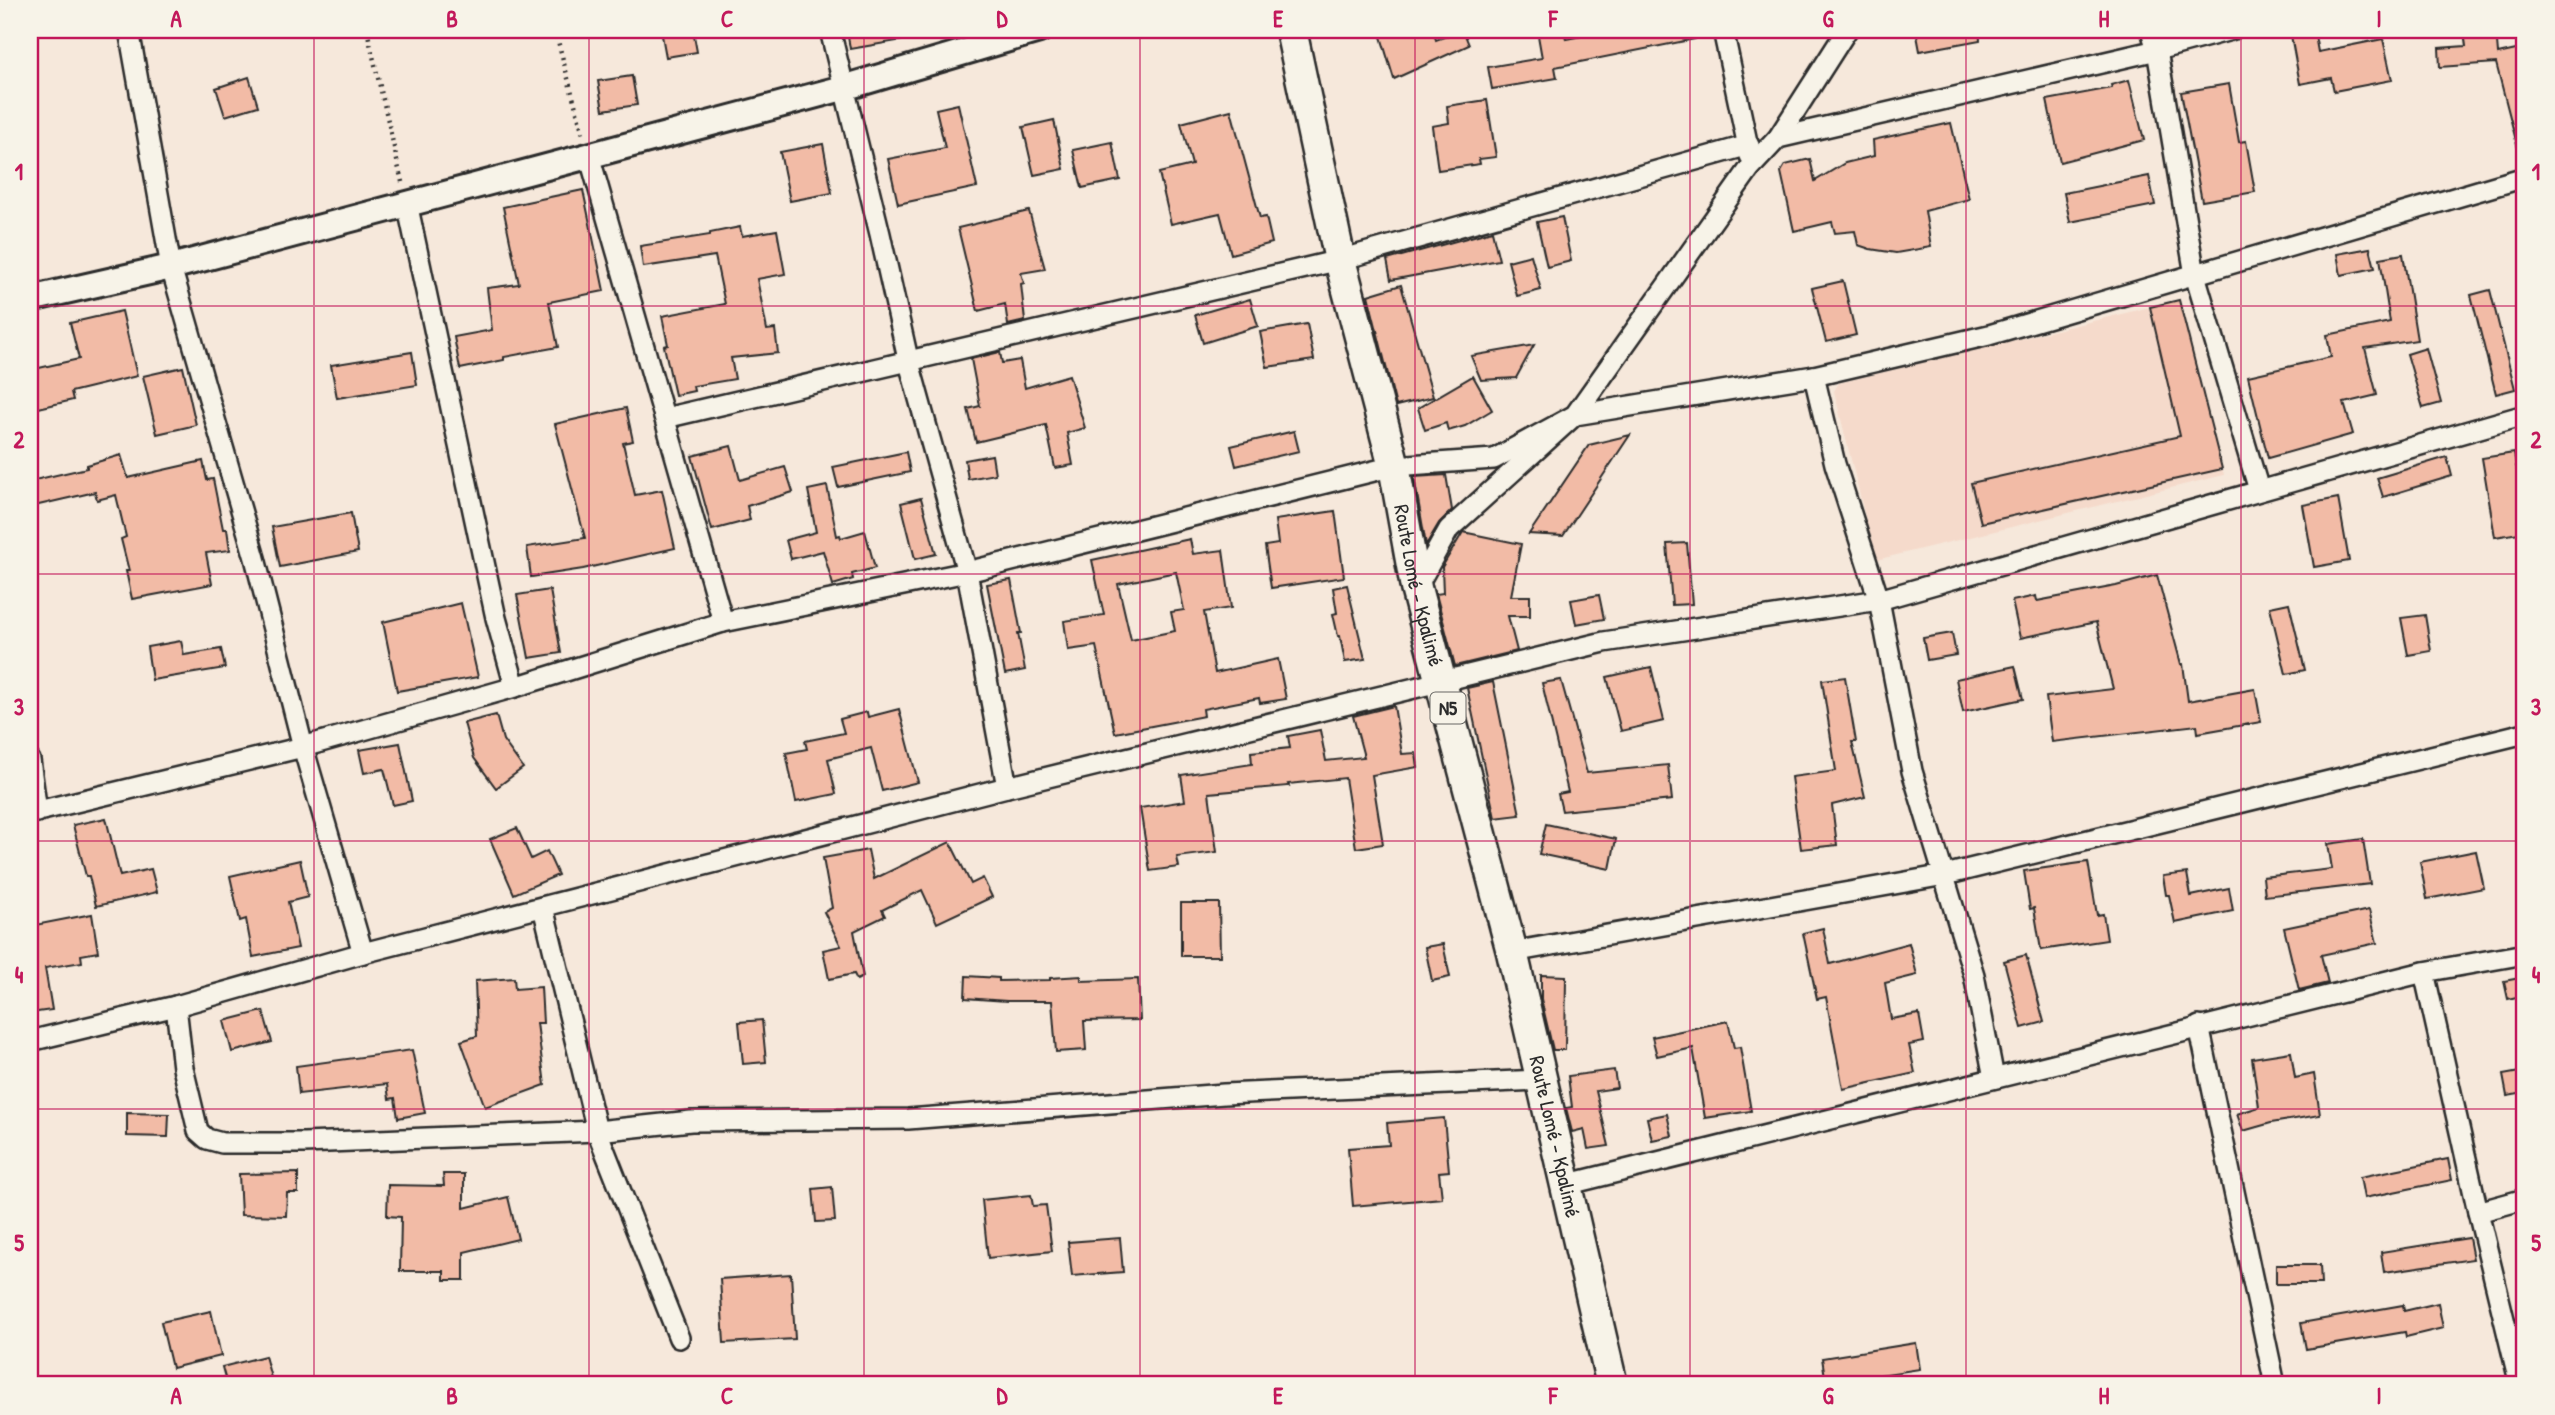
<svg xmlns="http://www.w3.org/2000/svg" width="2555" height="1415" font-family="'Patrick Hand',sans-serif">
  <rect width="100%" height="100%" fill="#f6e8db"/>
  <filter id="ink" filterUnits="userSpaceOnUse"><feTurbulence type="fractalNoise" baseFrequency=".0143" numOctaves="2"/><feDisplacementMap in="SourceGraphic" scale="14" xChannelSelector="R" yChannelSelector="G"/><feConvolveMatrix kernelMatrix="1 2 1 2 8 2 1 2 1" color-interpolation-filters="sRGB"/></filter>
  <g filter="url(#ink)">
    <path fill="#f5dacb" d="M2179,300l45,175 -348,85 -42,-169 5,-8z"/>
    <g fill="#f2bba6" stroke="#2b2b2b" stroke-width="2" fill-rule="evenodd">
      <path d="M661,30h32l4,22 -31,5z"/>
      <path d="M847,30h55l1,10 -53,9z"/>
      <path d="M1379,30h54l3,10 27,-10 6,15 -75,34z"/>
      <path d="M1537,30h27l2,9 46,-9h82l1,9 -140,28 2,11 -65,11 -4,-22 54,-9z"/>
      <path d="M1916,30h63l1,10 -60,11z"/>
      <path d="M2290,30h24l4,22 65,-13 9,41 -58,11 -3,-13 -31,6z"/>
      <path d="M2496,30l2,24 27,-6v103l-6,1 -23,-89 -56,4 -1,-19 27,-2 -2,-14z"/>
      <path d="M632,76l5,29 -34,5 -5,-29z"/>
      <path d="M249,77l9,29 -33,10 -9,-28z"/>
      <path d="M2129,80l15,60 -84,22 -13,-62 65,-12 -1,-3z"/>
      <path d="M2229,84l10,58 7,-1 9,51 -53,9 -21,-109z"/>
      <path d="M1487,100l9,57 -17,2 1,5 -42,6 -6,-44 17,-3 -2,-17z"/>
      <path d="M958,104l19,83 -79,17 -10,-45 57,-11 -9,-39z"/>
      <path d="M1231,110l29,108 6,-1 6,26 -41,11 -11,-41 -49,11 -12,-51 33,-8 -11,-42z"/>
      <path d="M1054,120l10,49 -30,6 -11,-48z"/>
      <path d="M1951,123l18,76 -44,12 6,36 -35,6 -26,-4 -12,-4 -3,-14 -20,2 -3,-11 -38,9 -13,-59 4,-7 25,-6 5,22 30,-18 29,-7 -1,-16z"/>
      <path d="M1112,142l8,38 -38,8 -9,-38z"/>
      <path d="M823,144l9,49 -42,8 -10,-49z"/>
      <path d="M2149,176l6,29 -85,17 -6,-29z"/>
      <path d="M583,190l21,101 -55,11 9,45 -54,10v3l-44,9 -6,-32 38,-7 -5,-42 32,-4 -16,-77z"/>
      <path d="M1029,211l16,58 -24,4 3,10 -3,1 4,37 -17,4 -3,-21 -27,7 -20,-83z"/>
      <path d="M1562,217l9,44 -24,6 -10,-45z"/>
      <path d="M740,227l2,9 35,-6 8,44 -28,5 10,51 8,-1 3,24 -47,5 4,21 -42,7 1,5 -19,4 -11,-49 4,-1 -6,-29 63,-12 -10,-48 -72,11 -3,-21 70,-11v-2z"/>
      <path d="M1492,231l7,29 -108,20 -4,-20z"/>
      <path d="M2370,248l5,20 -34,7 -4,-21z"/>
      <path d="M2403,254l14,86 -52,8 12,47 -33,8 9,31 -85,24 -20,-82 83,-19 -4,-22 63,-13 -10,-64z"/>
      <path d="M1531,255l10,35 -24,6 -9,-35z"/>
      <path d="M1843,281l13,54 -30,7 -14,-54z"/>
      <path d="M1401,285l32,112 -37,9 -28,-111z"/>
      <path d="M2490,290l25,99 -19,5 -25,-99z"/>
      <path d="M1250,299l8,27 -55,17 -8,-28z"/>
      <path d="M2179,300l43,169 -241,54 -10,-40 209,-47 -30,-129z"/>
      <path d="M122,311l15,65 -66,16 2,8 -43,10v-23l4,-1 -4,-16 49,-11 -9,-36z"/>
      <path d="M1307,324l7,36 -47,7 -7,-35z"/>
      <path d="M1534,345l-18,33 -35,2 -10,-24z"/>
      <path d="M2426,348l15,55 -18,5 -16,-54z"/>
      <path d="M412,352l5,33 -80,13 -6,-33z"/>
      <path d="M1000,352l2,11 18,-3 5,28 44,-13 16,53 -18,5 6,32 -18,3 -9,-43 -70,17 -8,-33 12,-3 -9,-47z"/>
      <path d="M183,367l13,58 -39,9 -14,-58z"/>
      <path d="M1473,376l19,34 -27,16 -17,5 -2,-8 -21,7 -7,-22z"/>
      <path d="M626,408l7,33 -10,2 12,52 27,-5 13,58 -92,21 -52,8 -4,-30 58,-9 -30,-114z"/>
      <path d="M1294,431l5,20 -63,15 -5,-20z"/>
      <path d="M1630,435l-67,101 -34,-2 60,-89z"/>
      <path d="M731,446l9,34 45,-13 8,25 -46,14 3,14 -38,10 -20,-74z"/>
      <path d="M906,452l4,20 -72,15 -5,-20z"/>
      <path d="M2514,453l11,66v13l-30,5 -13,-79z"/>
      <path d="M121,455l7,23 75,-17 4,19 6,-1 10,50h4l3,21 -24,3 6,31 -80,15 -6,-28h3l-8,-32 5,-2 -10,-42 -19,5 -2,-8 -65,15v-26l57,-13v-3z"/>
      <path d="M992,455l3,19 -27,5 -3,-19z"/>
      <path d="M2447,457l5,19 -69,21 -6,-19z"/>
      <path d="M1446,475l6,35 -13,13 -13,22 -12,-68z"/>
      <path d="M827,486l10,50 3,-1 1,3 24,-7 10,37 -23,6 1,5 -20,6 -10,-34 -32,8 -5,-19 30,-8 -8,-42z"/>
      <path d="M921,498l15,56 -21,5 -14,-56z"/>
      <path d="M2338,498l11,63 -35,6 -11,-62z"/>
      <path d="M1335,511l9,66 -73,11 -6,-42 13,-2 -3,-24z"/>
      <path d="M351,513l7,39 -78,15 -8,-40z"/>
      <path d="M1463,532l58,12 -10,52h19v20h-22l9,35 -62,15 -19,-72 7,-1 -1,-26z"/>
      <path d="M1190,539l3,15 30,-4 8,58 -27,4 11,61 63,-14 8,40 -26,4 -1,-5 -56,11 1,7 -89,17 -19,-87 -28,4 -4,-29 40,-6 -12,-55zM1176,572l8,38 -13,2 4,19 -44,9 -13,-56z"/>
      <path d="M1687,543l5,61 -20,1 -5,-61z"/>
      <path d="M2157,575l24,89h2l5,37 67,-12 6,33 -63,11 -1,-8 -145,17 -6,-45 67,-8 -17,-67 -76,16 -8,-37 24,-5 1,5 79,-15z"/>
      <path d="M1011,580l10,53h-3l7,37 -20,4 -18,-90z"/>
      <path d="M1347,585l18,74 -20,3 -5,-26h-2l-5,-22 4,-1 -4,-25z"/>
      <path d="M550,590l11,63 -32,5 -12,-63z"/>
      <path d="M1599,595l5,24 -28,5 -5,-24z"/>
      <path d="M461,603l17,74 -81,14 -14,-69z"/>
      <path d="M2289,603l16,67 -19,4 -16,-67z"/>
      <path d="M2425,615l6,36 -23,4 -7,-37z"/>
      <path d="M1952,633l4,22 -29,5 -4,-22z"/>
      <path d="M181,641l3,14 37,-6 4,19 -73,12 -5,-33z"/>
      <path d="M2015,666l8,33 -60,13 -7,-33z"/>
      <path d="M1651,667l13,54 -43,10 -14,-54z"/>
      <path d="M1845,677l11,65h-4l13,55 -33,8 5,40 -36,4 -10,-72 45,-6 -14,-91z"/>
      <path d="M1561,680l26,93 81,-8 4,35 -110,11 -4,-17 10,-2 -26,-109z"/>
      <path d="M1493,682l27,133 -25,3 -28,-130z"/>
      <path d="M1394,706l8,48 14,-1 2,14 -46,8 11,69 -27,4 -11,-70 -57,6 1,2 -80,7 8,59 -40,5 2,10 -29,4 -10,-63 45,-7 -4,-26 71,-11 -1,-12 39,-4 -2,-12 32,-6 6,31 38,-4 -11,-41z"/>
      <path d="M899,709l19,73 -36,9 -11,-43 -43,11 8,35 -40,8 -10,-49 21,-4 -2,-8 39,-8 -4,-14 27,-7 1,5z"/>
      <path d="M496,715l7,25 20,28 -27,20 -22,-30 -10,-35z"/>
      <path d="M400,743l12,58 -19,4 -9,-36 -20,4 -5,-23z"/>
      <path d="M106,818l14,58 31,-7 6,23 -61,14 -7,-30h-3l-13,-51z"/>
      <path d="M1546,824l70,15 -6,30 -71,-15z"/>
      <path d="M517,828l14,31 16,-8 11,24 -44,19 -24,-55z"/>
      <path d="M2363,839l7,45 -105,12 -2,-19 69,-8 -4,-25z"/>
      <path d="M950,842l21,42 12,-6 9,19 -55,26 -15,-33 -40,20 3,6 -31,15 9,46 -6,3 -3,-6 -25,5 -6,-29 18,-4 -17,-34 8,-4 -9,-50 45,-8 6,29z"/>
      <path d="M2476,851l8,37 -57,11 -7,-37z"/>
      <path d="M300,860l8,37 -20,5 10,46 -45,9 -7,-38 -6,2 -10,-45z"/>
      <path d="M2088,862l9,53 6,-1 4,26 -66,10 -7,-42 -4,1 -6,-38z"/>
      <path d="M2187,873l4,23 38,-8 4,23 -58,12 -6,-28h-3l-3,-19z"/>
      <path d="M1181,903h38l1,53h-39z"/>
      <path d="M2369,910l8,33 -56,12 7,28 -29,7 -15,-62z"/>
      <path d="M92,914l6,38 -17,3 1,7 -37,6 7,42 -22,3v-87z"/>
      <path d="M1823,928l7,36 79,-21 8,32 -32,8 6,36 28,-5 5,28 -15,3 6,28 -72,16 -17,-92 -9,2 -14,-66z"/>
      <path d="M1443,944l7,33 -18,4 -7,-34z"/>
      <path d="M2026,955l18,67 -22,6 -18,-67z"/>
      <path d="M1541,975l25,1 -1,74h-12l-12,-51z"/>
      <path d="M966,976l33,2v3l51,-1v-2l31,-2v5l57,-2 2,41 -56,1 2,29 -30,2 -4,-51h-45l-42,-3z"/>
      <path d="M2525,977v18l-17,4 -4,-18z"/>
      <path d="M514,978l1,11 26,-2 2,36h-6l8,62 -60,22 -24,-66 16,-5 -2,-55z"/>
      <path d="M263,1011l9,31 -40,10 -8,-31z"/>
      <path d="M762,1020l4,42 -23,2 -4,-42z"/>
      <path d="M1728,1021l6,27 6,-1 11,64 -46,7 -12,-70 -36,8 -5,-19z"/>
      <path d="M412,1050l13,63 -27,5 -3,-20 -6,1 -2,-15 -88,10 -3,-28z"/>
      <path d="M2291,1052l4,26 19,-4 6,41 -49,8 -28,8 -6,-17 22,-7 -7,-49z"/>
      <path d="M1614,1070l3,18 -21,3 13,55 -21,3 -4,-20 -12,3 -6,-24 6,-1 -4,-31z"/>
      <path d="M2525,1071v22l-18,3 -4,-21z"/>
      <path d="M127,1113l42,1 -1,23 -41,-1z"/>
      <path d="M1667,1114l5,22 -20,4 -5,-22z"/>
      <path d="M1444,1118l5,53 -10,1 3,26 -89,8 -5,-58 41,-3 -2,-22z"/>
      <path d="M2448,1159l4,21 -88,18 -4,-21z"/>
      <path d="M298,1173v20h-11l-1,23 -45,-1 -2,-41z"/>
      <path d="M443,1174h21v34l44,-11 10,42 -54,13v28h-20v-9h-44l1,-54 -14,-1 1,-31 56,1z"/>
      <path d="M832,1187l3,34 -19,1 -3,-33z"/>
      <path d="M1031,1195l2,11 13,-1 6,46 -64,7 -6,-58z"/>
      <path d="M1120,1238l3,34 -51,4 -4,-34z"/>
      <path d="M2469,1238l4,21 -89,13 -3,-20z"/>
      <path d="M2276,1265h44l1,19h-45z"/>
      <path d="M791,1274l4,65 -71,4 -4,-64z"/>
      <path d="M2438,1303l5,25 -37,9 -1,-5 -99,17 -5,-26 102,-18 1,6z"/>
      <path d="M211,1311l10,45 -49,12 -11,-46z"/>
      <path d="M1916,1343l4,26 -94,14 -4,-25z"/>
      <path d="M265,1356l8,29h-46l-5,-18z"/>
    </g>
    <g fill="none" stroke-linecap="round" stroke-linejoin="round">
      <defs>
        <g id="minor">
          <path d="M129,30l42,237 84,291 48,189 60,206"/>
          <path d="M830,30l50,204 28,125 59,213 40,215"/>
          <path d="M1723,30l27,126"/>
          <path d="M2151,30l6,20 38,225 64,215"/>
          <path d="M1778,138l379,-88 74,-20"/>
          <path d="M589,155l134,467"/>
          <path d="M407,203l89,415 19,69"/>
          <path d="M1814,376l21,88 44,136 33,171 62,204 20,103"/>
          <path d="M665,418l675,-158 409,-115"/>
          <path d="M1416,588l33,-59 126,-114 239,-39 175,-41 536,-158"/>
          <path d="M30,760l7,52"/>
          <path d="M30,813l273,-66 212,-60 208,-65 244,-50 427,-106 100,-7 81,-44 175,-247 28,-30 69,-108"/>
          <path d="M543,907l54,224 82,207"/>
          <path d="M1512,952l433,-77 580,-142"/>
          <path d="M2424,972l54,240 42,173"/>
          <path d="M176,1006l7,62 15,63 9,8 15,4h82l293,-12 94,-10 217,-2 316,-25 318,-14"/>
          <path d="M2199,1026l76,359"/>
          <path d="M30,1041l146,-35 187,-53 644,-166 597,-145 275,-42 646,-185"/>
          <path d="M1565,1185l859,-213 101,-18"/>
          <path d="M2478,1212l47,-13"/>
        </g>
        <path id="tertiary" d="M30,299l141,-32 672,-179 196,-58"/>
        <g id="primary">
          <path id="s1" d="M1291,30l49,230 54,206 22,122 96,364 100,433"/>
        </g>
      </defs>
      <use href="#minor" stroke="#2b2b2b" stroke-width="24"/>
      <use href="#tertiary" stroke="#2b2b2b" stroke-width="30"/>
      <use href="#primary" stroke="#2b2b2b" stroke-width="35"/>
      <g stroke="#2b2b2b" stroke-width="4.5" stroke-dasharray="2 5" stroke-linecap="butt">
        <path d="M367,30l35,152"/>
        <path d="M555,30l28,104"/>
      </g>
      <use href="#minor" stroke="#f7f3e8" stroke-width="19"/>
      <use href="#tertiary" stroke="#f7f3e8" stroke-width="24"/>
      <use href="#primary" stroke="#f7f3e8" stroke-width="30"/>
    </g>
  </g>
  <path fill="none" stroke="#c2185b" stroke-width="2" stroke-opacity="0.55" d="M314,30v1355M589,30v1355M864,30v1355M1140,30v1355M1415,30v1355M1690,30v1355M1966,30v1355M2241,30v1355M30,306h2495M30,574h2495M30,841h2495M30,1109h2495"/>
  <g text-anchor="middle" stroke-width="5" stroke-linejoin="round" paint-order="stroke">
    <rect fill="#f7f3e8" stroke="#686764" stroke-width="2" x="1430.5" y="692.5" width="35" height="31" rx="5"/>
    <g font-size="19" font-weight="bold" fill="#2b2b2b">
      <text x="1448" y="715">N5</text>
    </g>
    <g font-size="21" fill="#2b2b2b" stroke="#f7f3e8">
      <text dy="7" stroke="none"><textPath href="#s1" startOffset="570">Route Lomé - Kpalimé</textPath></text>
      <text dy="7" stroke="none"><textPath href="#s1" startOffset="1138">Route Lomé - Kpalimé</textPath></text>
    </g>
  </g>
  <rect width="2555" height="1415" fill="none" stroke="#f7f3e8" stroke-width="77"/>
  <rect x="38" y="38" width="2478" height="1338" fill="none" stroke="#c2185b" stroke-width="2.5"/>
  <g font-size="23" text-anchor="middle" font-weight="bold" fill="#c2185b">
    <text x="176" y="27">A</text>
    <text x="452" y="27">B</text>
    <text x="727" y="27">C</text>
    <text x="1002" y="27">D</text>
    <text x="1278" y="27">E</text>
    <text x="1553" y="27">F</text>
    <text x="1828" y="27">G</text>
    <text x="2104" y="27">H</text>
    <text x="2379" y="27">I</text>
    <text x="19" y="180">1</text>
    <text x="2536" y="180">1</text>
    <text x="19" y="448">2</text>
    <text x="2536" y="448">2</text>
    <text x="19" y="715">3</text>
    <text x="2536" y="715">3</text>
    <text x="19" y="983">4</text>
    <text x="2536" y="983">4</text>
    <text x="19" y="1251">5</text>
    <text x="2536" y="1251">5</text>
    <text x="176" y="1404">A</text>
    <text x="452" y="1404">B</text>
    <text x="727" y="1404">C</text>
    <text x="1002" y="1404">D</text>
    <text x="1278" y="1404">E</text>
    <text x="1553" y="1404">F</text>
    <text x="1828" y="1404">G</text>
    <text x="2104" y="1404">H</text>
    <text x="2379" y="1404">I</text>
  </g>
</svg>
